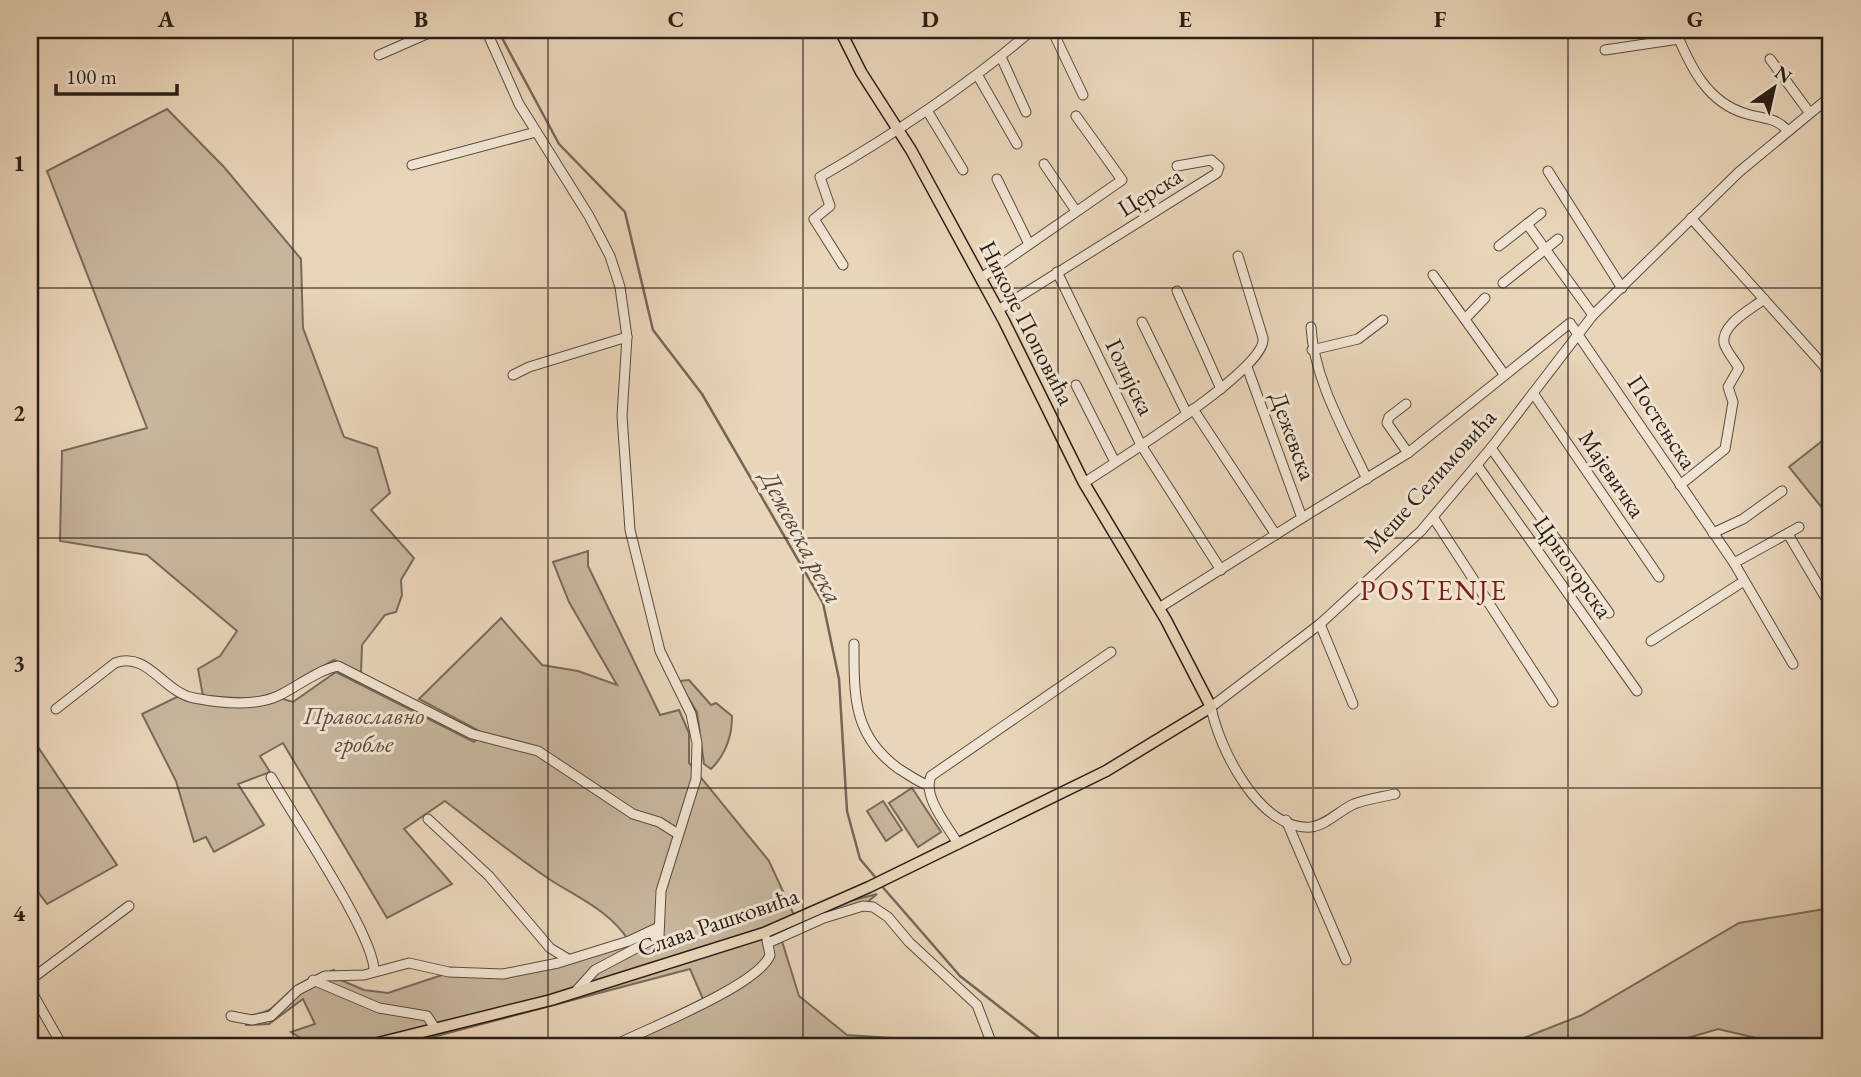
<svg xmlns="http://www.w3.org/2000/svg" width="1861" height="1077" font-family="'EB Garamond',serif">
  <rect width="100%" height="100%" fill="#e9d5b9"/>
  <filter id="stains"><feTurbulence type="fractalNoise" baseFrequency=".00286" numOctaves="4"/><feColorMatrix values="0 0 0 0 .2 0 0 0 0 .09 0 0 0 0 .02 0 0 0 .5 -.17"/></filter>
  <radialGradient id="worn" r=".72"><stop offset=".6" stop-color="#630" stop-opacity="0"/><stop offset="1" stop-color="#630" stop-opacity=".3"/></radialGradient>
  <g fill="#c8b69d" stroke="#786a5a" stroke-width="2">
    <path d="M167,109l57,58 77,92 2,69 41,109 33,11 13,45 -19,17 43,48 -13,22 1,15 -6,17 -11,3 -23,30 -1,28 -27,-13 -59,34 -22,5 -50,-3 -5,-27 22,-13 17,-25 -90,-76 -87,-14 2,-90 85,-23 -100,-257z"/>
    <path d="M1831,434v85l-42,-52z"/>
    <path d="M588,551v15l72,149 19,-5 10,23v30l80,98 25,54 83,-21 -14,12 -82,32 18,58 48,39 90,6 2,6h-321l-3,-5 88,-43 -13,-30 -295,78h-80l-24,-15 24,-8 -12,-25 -34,25 -23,1v-9c31,-4 25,-10 47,-27 12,-10 26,-14 41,-19l2,8 28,12 24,3 54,-18 55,-1 132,-33c-20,-31 -51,-43 -80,-62 -36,-24 -70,-52 -104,-78l-41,28 48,55 -65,34 -104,-175 -23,13 10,16 -32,12 26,41 -50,27 -8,-15 -12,5 -18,-61 -34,-67 41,-20 70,8 23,-5 17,5 43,-30 138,70 9,-9 -64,-34 82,-81 41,47 36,6 39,14 -48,-83 -16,-40z"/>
    <path d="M689,680l22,25 5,-2 16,13c0,20 -7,39 -21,53l-7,-5 -7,-52 -19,-31z"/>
    <path d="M30,735l87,130 -70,39 -17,-23z"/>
    <path d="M912,788l29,44 -23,15 -29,-44z"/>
    <path d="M883,801l19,29 -16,11 -19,-30z"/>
    <path d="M1831,908v139h-36l-77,-18 -61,18h-156l81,-32 157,-92z"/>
  </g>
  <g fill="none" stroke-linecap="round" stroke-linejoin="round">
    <g stroke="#756757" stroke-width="2.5">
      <path d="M501,30v6l58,108 66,68 28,118 49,64 121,209 16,76 8,132 13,48 16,19"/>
      <path d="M880,884l80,92 91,71"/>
    </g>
    <defs>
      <g id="minor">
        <path d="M486,30l33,74 70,112 21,40 10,31 7,50 -5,79 8,114 30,121 31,63 6,29 -1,36 -35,112 -2,45 -64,34 -18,20"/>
        <path d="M1052,30l31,65"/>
        <path d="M1675,30c15,36 32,73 72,84 17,5 28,3 40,16"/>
        <path d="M1605,50l74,-11"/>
        <path d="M379,55l57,-25"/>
        <path d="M1001,57l25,55"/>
        <path d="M1770,59l39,53"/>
        <path d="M978,76l39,68"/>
        <path d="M928,112l35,58"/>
        <path d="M1044,164l32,47"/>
        <path d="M412,165l124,-33"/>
        <path d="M1548,171l74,117"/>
        <path d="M997,179l32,65"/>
        <path d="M1691,218l133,148 7,17"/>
        <path d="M1527,224l66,91"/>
        <path d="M1499,246l42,-33"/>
        <path d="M843,265l-29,-46 16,-13 -10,-29c76,-44 146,-90 212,-147"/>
        <path d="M1057,272l84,173 80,125"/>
        <path d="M1433,275l71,99"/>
        <path d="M981,278l141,-98 -46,-64"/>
        <path d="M1503,283l55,-44"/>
        <path d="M1177,291l44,98"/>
        <path d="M998,310l219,-137 2,-6 -8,-7 -34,6"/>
        <path d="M1465,319l20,-21"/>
        <path d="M1142,322l45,92"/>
        <path d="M1311,327c3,53 34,105 56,152"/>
        <path d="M1312,350l46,-11 25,-19"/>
        <path d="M513,375l16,-8 98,-30"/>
        <path d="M1076,385l39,77"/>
        <path d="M1533,393l126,184"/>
        <path d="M1406,404l-17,13 -2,6 21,30"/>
        <path d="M1193,409l83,126"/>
        <path d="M1491,448l118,165"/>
        <path d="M1477,465l160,226"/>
        <path d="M1084,483c29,-20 184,-114 179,-145l-25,-82"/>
        <path d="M1680,485l45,-36 8,-47 -5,-15 11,-19c-4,-7 -13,-17 -15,-25 -3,-19 28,-34 40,-44"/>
        <path d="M1433,517l120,185"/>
        <path d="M1302,518l106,-65 162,-130 164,240 59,101"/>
        <path d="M1713,533l30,-14 39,-28"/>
        <path d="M1788,534l43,73"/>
        <path d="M1734,563l65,-36"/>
        <path d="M1159,608l143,-90 -55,-151"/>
        <path d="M1320,624l33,80"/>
        <path d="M1651,641l93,-60"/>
        <path d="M854,644c0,53 -1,92 45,125 10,6 18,12 28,16"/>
        <path d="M56,709l59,-46c33,-12 48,29 79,35 26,5 62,9 86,-3 18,-9 38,-25 58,-29l134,68 66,17 95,63 26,8 19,12"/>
        <path d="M271,777c20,36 105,160 103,195"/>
        <path d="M1395,794c-13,3 -28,5 -41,10 -14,6 -27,21 -43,23 -51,4 -92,-78 -100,-120l109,-83 101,-93 70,-83 102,-133 146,-143 92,-76"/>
        <path d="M428,819l61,57 61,72 18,11"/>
        <path d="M1286,820l60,140"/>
        <path d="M958,844c-10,-18 -36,-47 -27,-68l180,-124"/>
        <path d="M768,943l56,-25 39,-12 10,1 15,10 21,25 68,63 16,42"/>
        <path d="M30,980l99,-74"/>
        <path d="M313,980l66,28 48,8 8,12"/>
        <path d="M30,989l33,58"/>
        <path d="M231,1016l21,4 19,-4 27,-26 27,-14 39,-1 45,-12 40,9 54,2 55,-11 71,-22 30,-14"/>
        <path d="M615,1045c32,-16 144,-60 155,-90l-3,-15"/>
      </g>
      <path id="major" d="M362,1047l189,-47 213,-67 105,-46 237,-116 105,-64 -45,-87 -82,-137 -80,-162 -93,-171 -50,-78 -21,-42"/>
    </defs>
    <use href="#minor" stroke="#594c3f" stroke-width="11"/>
    <use href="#major" stroke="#291f16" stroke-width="13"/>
    <use href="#minor" stroke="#f1e4d2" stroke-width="9"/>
    <use href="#major" stroke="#e9d5b9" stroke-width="10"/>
  </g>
  <path fill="none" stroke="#291f16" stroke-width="2" stroke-opacity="0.55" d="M293,30v1017M548,30v1017M803,30v1017M1058,30v1017M1313,30v1017M1568,30v1017M30,288h1801M30,538h1801M30,788h1801"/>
  <g text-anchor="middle" stroke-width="6" stroke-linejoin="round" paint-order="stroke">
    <g font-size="24" fill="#291f16" stroke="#f1e4d2">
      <text transform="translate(1150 192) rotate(-32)" y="8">Церска</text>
      <text transform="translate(1027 323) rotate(63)" y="8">Николе Поповића</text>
      <text transform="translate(1130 377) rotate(64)" y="8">Голијска</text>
      <text transform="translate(1662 422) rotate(57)" y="8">Постењска</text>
      <text transform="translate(1293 436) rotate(70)" y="8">Дежевска</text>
      <text transform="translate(1612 474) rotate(56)" y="8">Мајевичка</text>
      <text transform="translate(1430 481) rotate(-48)" y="8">Меше Селимовића</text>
      <text transform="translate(1573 567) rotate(55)" y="8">Црногорска</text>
      <text transform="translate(718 922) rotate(-19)" y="8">Слава Рашковића</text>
    </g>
    <g font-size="24" font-style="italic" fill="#594c3e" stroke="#f1e4d2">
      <text x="364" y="724">Православно<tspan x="364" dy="28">гробље</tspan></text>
    </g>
    <g font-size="26" font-style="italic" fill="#55493c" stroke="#f1e4d2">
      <text transform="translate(802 537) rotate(62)" y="9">Дежевска река</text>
    </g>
    <g font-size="28" letter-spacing="2" fill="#7a1f14" stroke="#f1e4d2">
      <text x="1434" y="600">POSTENJE</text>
    </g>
  </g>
  <rect width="1861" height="1077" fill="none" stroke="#e9d5b9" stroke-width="77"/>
  <g transform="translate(1774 88) rotate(34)" stroke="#f1e4d2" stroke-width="5" paint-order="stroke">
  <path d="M0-5L12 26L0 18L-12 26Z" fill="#291f16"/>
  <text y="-10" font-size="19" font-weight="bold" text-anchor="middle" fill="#291f16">N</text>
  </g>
  <path d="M56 84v10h121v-10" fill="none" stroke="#291f16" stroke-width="3.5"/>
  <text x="66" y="84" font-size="21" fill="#291f16" stroke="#f1e4d2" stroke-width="5" paint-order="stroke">100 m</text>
  <rect x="38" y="38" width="1784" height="1000" fill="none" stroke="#291f16" stroke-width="2.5"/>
  <g font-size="23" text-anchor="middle" font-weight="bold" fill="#291f16">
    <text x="166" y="27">A</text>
    <text x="421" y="27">B</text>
    <text x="676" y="27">C</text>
    <text x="930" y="27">D</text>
    <text x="1185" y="27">E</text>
    <text x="1440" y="27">F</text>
    <text x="1695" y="27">G</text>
    <text x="19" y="171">1</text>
    <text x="19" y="421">2</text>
    <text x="19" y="671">3</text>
    <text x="19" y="921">4</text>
  </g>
  <rect width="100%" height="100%" filter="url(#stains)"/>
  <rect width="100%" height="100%" fill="url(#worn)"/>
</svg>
